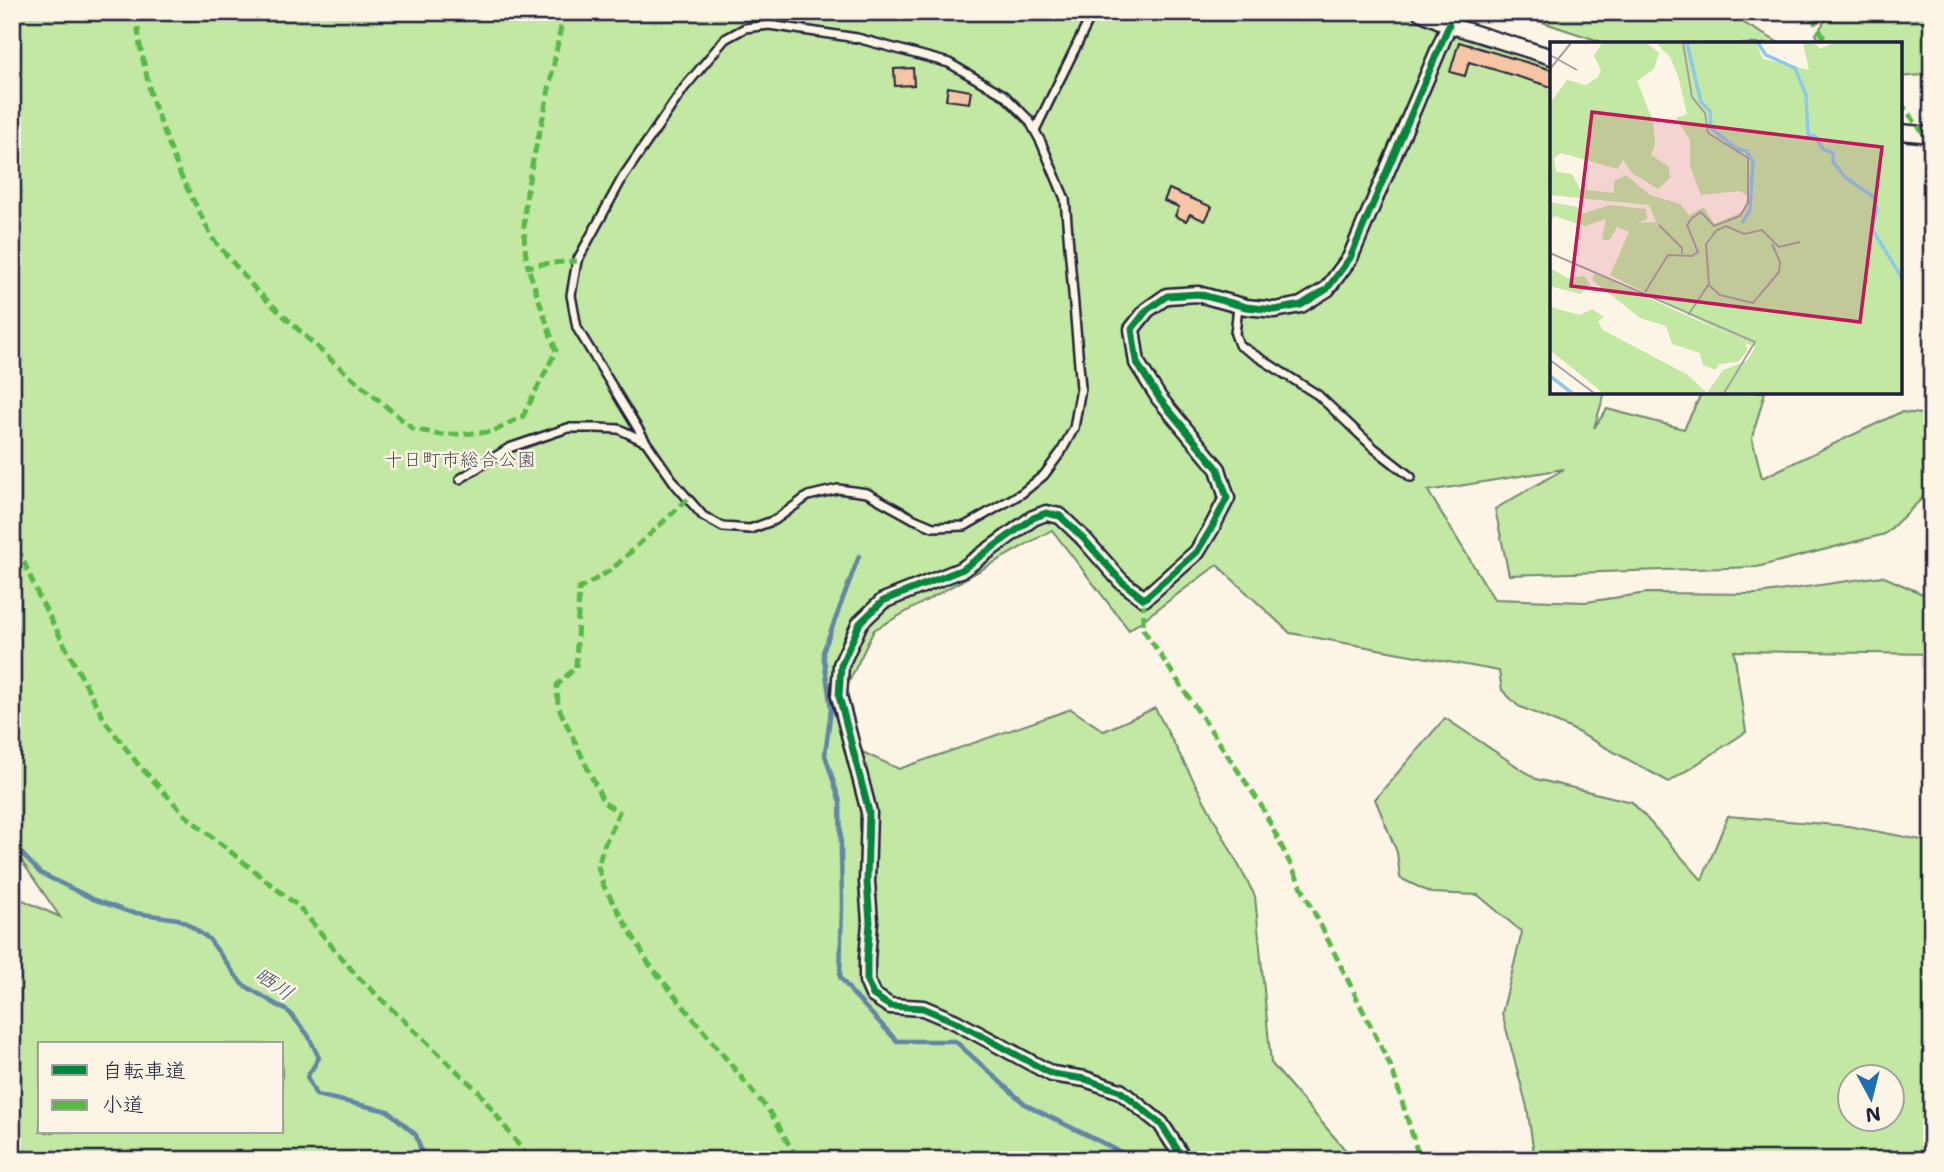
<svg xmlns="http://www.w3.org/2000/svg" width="1944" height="1172" font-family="'Shantell Sans','Klee One',sans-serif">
  <rect width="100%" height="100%" fill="#fcf5e5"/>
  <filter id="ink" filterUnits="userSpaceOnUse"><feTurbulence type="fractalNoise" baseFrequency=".0143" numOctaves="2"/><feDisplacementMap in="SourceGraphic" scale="14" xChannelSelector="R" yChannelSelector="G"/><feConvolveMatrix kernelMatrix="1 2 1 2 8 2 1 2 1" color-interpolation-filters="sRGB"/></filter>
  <g filter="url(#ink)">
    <g fill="#c2e8a3" stroke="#72856f" stroke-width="2" fill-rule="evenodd">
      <path d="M12,12h1405l135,45v335h53l-11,36 13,-19 77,20 18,-37h63l-13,46 10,40 139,-66 31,3v74l-47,45 -128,33 -248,8 -14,-66 69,-40 -136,22 66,108 92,3 61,-9 111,1 124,-18 50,22v56l-198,-3 12,81 -77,50 -97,-53 -54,-23 -16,-16 -3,-19 -209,-38 -73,-68 -88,65 -77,-100 -178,100 -29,60 2,55 52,24 172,-60 33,22 51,-23 100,188 16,167 83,97h-1342v-265l48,22 -48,-70zM40,1044h242v88h-242z"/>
      <path d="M1512,12h212l57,32h-173z"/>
      <path d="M1831,12h101v59l-9,4 -23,2v-33h-79l-5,-10z"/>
      <path d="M1445,718l91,61 96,23 70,78 26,-64 120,10 84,16v318h-397l-8,-53 -25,-94 20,-81 -44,-37 -47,-2 -31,-15 -3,-26 -22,-53zM1850,1078h42v42h-42z"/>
    </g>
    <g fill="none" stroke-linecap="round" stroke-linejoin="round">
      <g stroke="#6386a6" stroke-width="4.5">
        <path d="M859,556l-36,96 8,57 -6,46 15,47 2,102 -2,73 13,17 44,47h58l71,64 111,55"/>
        <path d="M12,843l28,30 53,26 36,13 49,7 8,4 23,16 33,45 47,28 19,23 11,23 -12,19 9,18 72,16 28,24 8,25"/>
      </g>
    </g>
    <g fill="#f6c5a5" stroke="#22223b" stroke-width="2">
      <path d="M1459,42l93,28v17l-83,-25 -4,14 -15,-4z"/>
      <path d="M913,68l1,17 -19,1 -1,-17z"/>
      <path d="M948,87l23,4 -2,12 -23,-3z"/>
      <path d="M1169,189l43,18 -7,14 -15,-7 -4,7 -11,-5 4,-9 -15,-6z"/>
    </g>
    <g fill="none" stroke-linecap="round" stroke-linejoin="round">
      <defs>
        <g id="service">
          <path d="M1035,130l58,-118"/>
          <path d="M1238,306l-3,28 4,11 79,50 56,53 37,29"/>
          <path d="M460,479l49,-31 59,-20h29l22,1 27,13 30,43 27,31 20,11 27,2 25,-9 33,-24 30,-7 29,4 47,26 19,8 32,-1 57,-33 22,-18 17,-23 13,-24 7,-40 -16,-189 -24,-57 -12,-22 -25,-25 -55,-32 -92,-25 -88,-13 -24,3 -20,11 -41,49 -61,89 -46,84 -6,34 6,33 69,114"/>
        </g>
        <g id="minor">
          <path d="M1420,12l29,13 103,32"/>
          <path d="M1900,132l32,3"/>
          <path d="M1180,1160l-1,-8 -18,-28 -41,-33 -35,-12 -33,-5 -96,-52 -33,-14 -33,-2 -17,-11 -6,-14v-22l3,-37 -3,-40 2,-70 -30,-116 2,-31 19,-42 23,-22 80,-32 70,-51 13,-5 14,3 23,22 38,43 23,18 53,-47 14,-23 16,-31 -9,-29 -59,-71 -22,-35 -5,-34 15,-19 20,-14 31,-2 48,13 29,3 26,-5 26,-16 23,-31 99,-233"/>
        </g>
      </defs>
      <use href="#service" stroke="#22223b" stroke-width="12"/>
      <use href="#minor" stroke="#22223b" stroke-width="19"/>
      <use href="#service" stroke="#fcf5e5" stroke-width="7"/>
      <use href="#minor" stroke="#fcf5e5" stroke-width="14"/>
      <g stroke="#58b947" stroke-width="5" stroke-dasharray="10 5" stroke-linecap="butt">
        <path d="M137,12l2,29 13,59 28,74 33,65 43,51 74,69 83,70 29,6 51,-3 30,-16 33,-65 -28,-84"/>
        <path d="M564,12c-7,34 -13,68 -20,101 -12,53 -27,100 -16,154l13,-3 36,-3"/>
        <path d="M1789,12l7,3 15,1 2,-4"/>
        <path d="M1811,16l17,28"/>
        <path d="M1900,102l24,32"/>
        <path d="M688,499l-77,71 -32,19 -3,78 -19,18 1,21 46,97 15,9 -16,36 -5,18 5,19 46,79 123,151 26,45"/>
        <path d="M12,534l26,61 67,126 32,42 48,52 114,92 58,69 122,116 51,68"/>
        <path d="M1144,599l-1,30 118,176 131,264 28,91"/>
      </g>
      <defs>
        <path id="cycleway" d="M1180,1160l-1,-8 -18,-28 -41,-33 -35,-12 -33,-5 -96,-52 -33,-14 -33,-2 -17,-11 -6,-14v-22l3,-37 -3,-40 2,-70 -30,-116 2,-31 19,-42 23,-22 80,-32 70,-51 13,-5 14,3 23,22 38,43 23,18 53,-47 14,-23 16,-31 -9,-29 -59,-71 -22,-35 -5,-34 15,-19 20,-14 31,-2 48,13 29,3 26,-5 26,-16 23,-31 99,-233"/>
      </defs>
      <use href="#cycleway" stroke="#fcf5e5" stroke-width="11"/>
      <use href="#cycleway" stroke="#00873e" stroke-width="7"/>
    </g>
  </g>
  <g text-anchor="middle" stroke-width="5" stroke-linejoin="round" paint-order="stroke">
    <g font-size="19" fill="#4a5455" stroke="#fcf5e5">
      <text x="460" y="466">十日町市総合公園</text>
    </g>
    <g font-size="21" font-style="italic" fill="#425470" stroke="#fcf5e5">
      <text transform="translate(274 984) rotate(34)" y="7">晒川</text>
    </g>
  </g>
  <g transform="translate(1550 42)">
    <rect width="352" height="352" fill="#fcf5e5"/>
    <path d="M52,1h45l12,10 -5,16 -17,12 16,40 2,23 -4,11 17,11 2,12 -12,11 -26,-16 -9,-13 -5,9 -57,-16 -7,5 2,14 16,2 8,15 34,4v-12l12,-6 24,20 30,9 9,11 15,-8 10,17 28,-12 6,-16 -8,-5 -39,4 -11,-29v-26l-14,-22 11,-4 -9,-38 -8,-19 -14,-14h100l7,16 46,11 -6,-27h12l5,6 13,-6h69v350h-299l-53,-43v-43l30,8 12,-6 12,8 -6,4 5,9 85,45 19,18 16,-23 24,-9 8,-14 -9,-4 1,8 -9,11 -19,2 -3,6 -13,-5 -3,-12 -28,-9 -6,-18 -26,-8 -48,-38 2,-7 133,61 -117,-59 19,-43 -12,-5 -8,14 -7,-2 4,-20 -21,7 -31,-10 -4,7v-21l27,5 5,7 27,-9 37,4 1,10 -9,4 18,-1 -7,-17 -99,-10v-92l17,-23 19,5 12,-8 3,-7 -7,-14zM0,226l17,10 17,-2 6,8 -9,10 -31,-8z" fill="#c2e8a3"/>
    <path fill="none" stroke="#8ec8ed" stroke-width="3.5" d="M137,1l14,59 9,9 1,17 26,21 9,2 7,10 -3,49 -8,13M208,1l8,12 29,13 11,27 2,40 7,1 8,13 10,4v9l13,16 28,19 3,13 -5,19 30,49M0,334l22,17"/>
    <path fill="none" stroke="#a5a1a1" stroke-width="2" d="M0,13l27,15M0,27l21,-26M109,183l23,23v6M222,202l8,18 -1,10 -26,31 -33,-8 -11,-10 -3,-41 11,-14 9,-4 18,8 18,-4 17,17 21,-5M0,211l205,89 -31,51M95,250l23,-37 24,1 6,-4 -11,-27 5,-7 9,-6 13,14 26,-10 8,-13v-45l-40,-25 -3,-20 -13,-16 -9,-54M138,273l21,-31M0,318l44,33"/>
    <path fill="#c2185b" fill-opacity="0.15" stroke="#c2185b" stroke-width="3.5" d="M42,70l290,35 -22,175 -289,-36z"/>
    <rect width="352" height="352" fill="none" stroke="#22223b" stroke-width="3.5"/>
  </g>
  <rect width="1944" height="1172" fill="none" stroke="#fcf5e5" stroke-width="42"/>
  <rect x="21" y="21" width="1902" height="1130" fill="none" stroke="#22223b" stroke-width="2.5" filter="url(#ink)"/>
  <rect x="38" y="1042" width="245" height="91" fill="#fcf5e5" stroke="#a5a1a1" stroke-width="2"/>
  <rect x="52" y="1065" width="35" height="10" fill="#00873e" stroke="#a5a1a1" stroke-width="2"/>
  <text x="102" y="1078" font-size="21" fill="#22223b">自転車道</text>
  <rect x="52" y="1100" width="35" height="10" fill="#58b947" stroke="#a5a1a1" stroke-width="2"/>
  <text x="102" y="1112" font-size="21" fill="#22223b">小道</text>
  <g transform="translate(1871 1098) rotate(173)"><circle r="33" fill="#fcf5e5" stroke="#a5a1a1" stroke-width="2"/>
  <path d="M0-5L12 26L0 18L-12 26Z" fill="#1f6fb2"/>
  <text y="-10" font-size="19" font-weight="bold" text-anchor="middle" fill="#22223b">N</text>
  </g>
</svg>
